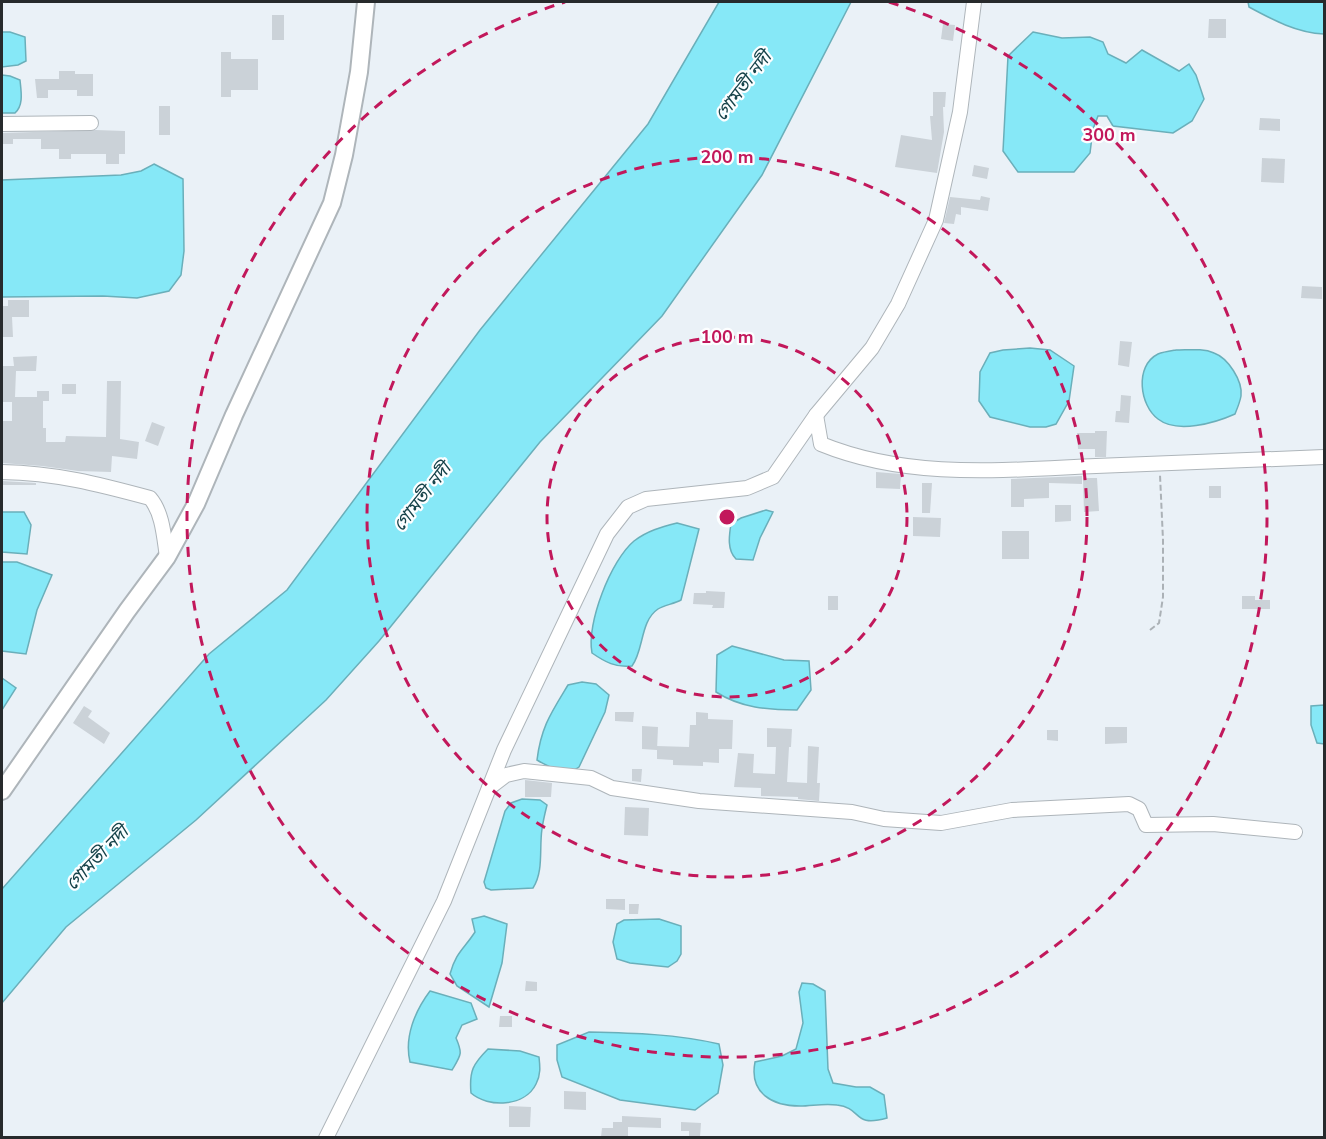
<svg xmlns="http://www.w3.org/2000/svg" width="1326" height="1139" font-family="'Nunito Sans','Noto Sans Bengali',sans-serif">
  <rect width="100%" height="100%" fill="#eaf1f7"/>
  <g fill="#86e8f7" stroke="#6aafba" stroke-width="1.5">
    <path d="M719,2h132l-89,173 -100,141 -122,126 -161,199 -53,59 -130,120 -130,107 -64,76v-114l207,-235 78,-64 193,-260 168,-206z"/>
    <path d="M1248,2h76v32c-27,-1 -51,-14 -75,-27z"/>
    <path d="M2,32h8l15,5 1,24 -8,4 -16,2z"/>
    <path d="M1033,32l29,6 28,-1 13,5 5,12 18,9 16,-13 37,21 10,-7 7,11 8,24 -12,22 -19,12 -60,-7 -6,-10h-9l-5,13 -3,24 -16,19h-56l-15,-21 5,-95z"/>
    <path d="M2,75l8,1 10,4c1,11 4,25 -5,33h-13z"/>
    <path d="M154,164l29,15 1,72 -3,24 -12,16 -32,7 -34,-2 -101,1v-117l119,-5 20,-4z"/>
    <path d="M1030,348l20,2 24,16 -5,35 -13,23 -10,3h-16l-40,-10 -11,-16 1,-29 10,-19 13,-3z"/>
    <path d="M1176,350c13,0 27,-2 38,3 14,5 29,28 27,43 -1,6 -4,13 -6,18 -20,9 -58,20 -77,5 -18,-13 -24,-53 0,-65 5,-2 12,-3 18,-4z"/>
    <path d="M766,510l7,2 -13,26 -7,22 -17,-1c-9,-9 -7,-23 -5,-35l10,-6z"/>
    <path d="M2,512h22l7,13 -4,29 -25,-2z"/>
    <path d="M677,523l22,6 -18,71c-7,4 -17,5 -23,9 -18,12 -14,41 -26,57 -16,2 -27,-4 -40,-13 -6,-29 19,-93 42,-112 13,-10 27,-14 43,-18z"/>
    <path d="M2,562h15l35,13 -15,35 -11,44 -24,-3z"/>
    <path d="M732,646l52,14 25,1 2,29 -14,20c-29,0 -56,-2 -81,-18l1,-37z"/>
    <path d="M2,678l14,10 -14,22z"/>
    <path d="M582,682l14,2 13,11 -4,17 -26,55c-11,9 -31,0 -42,-7 4,-33 14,-47 31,-75z"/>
    <path d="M1324,705v39l-7,-1 -6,-18v-19z"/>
    <path d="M522,799l18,1 7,5c-2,8 -4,16 -5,24 -3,19 2,42 -9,59l-42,2 -5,-2 -2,-6 21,-71 6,-8z"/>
    <path d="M484,916l23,8 -5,39 -13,44 -32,-21 -7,-12c6,-22 14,-25 25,-42l-3,-13z"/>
    <path d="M659,919l22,7v28l-4,7 -9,6 -38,-4 -13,-4 -4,-17 4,-18 7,-4z"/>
    <path d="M802,983l11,1 12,7 3,78 5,14 23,4h14l14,8 3,23c-35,10 -24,-10 -50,-13 -13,-2 -25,1 -37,1 -28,0 -51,-13 -45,-44l27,-6 14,-7 7,-26 -4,-31z"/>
    <path d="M430,991l41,12 6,16 -15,6 -6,13c7,16 5,17 -4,32l-42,-8c-6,-25 5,-51 20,-71z"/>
    <path d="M589,1032c44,1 87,2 130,12l4,21 -5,28 -23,17 -75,-10 -58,-23 -5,-17v-15z"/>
    <path d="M488,1049l32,2 19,6c1,9 2,18 -3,27 -11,23 -48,24 -65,9 -2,-22 2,-29 17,-44z"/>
  </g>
  <g fill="#cbd2d8">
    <rect x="272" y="15" width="12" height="25"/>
    <path d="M1209,19h17v19h-18z"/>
    <path d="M943,24l12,1 -2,16 -12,-2z"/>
    <path d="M221,52h10v7h27v31h-27v7h-10z"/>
    <path d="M59,71h16v3h18v22h-16v-6h-29v8h-11l-2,-19h24z"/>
    <path d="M933,92h13l-1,15h-2l1,25 -7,41 -42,-6 6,-32 31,5 -2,-24h3z"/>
    <rect x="159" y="106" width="11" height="29"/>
    <path d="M1260,118l20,1v12l-21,-1z"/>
    <path d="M96,130l29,1v23h-6v10h-13v-10h-35v5h-12v-10h-18v-10h-28v5h-11v-11z"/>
    <path d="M1262,158l23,1 -1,24 -23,-1z"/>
    <path d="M974,165l15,3 -2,11 -15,-3z"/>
    <path d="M981,196l9,2 -2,13 -27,-4v8l-5,-1 -2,10 -10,-1 6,-26 30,3z"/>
    <path d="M1302,286l20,1v12l-21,-1z"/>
    <path d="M8,300h21v17h-17l1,20h-10l-1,-31h6z"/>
    <path d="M1120,341l12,1 -3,25 -11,-2z"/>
    <path d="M37,356l-1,15h-20l-1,26h22v-6h12v10h-6v27h3v14h19l1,-6 40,1 1,-56h14l-1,58 19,3 -2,17 -25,-3 -1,16 -33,-1 -36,-5 -40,-3v-42h10v-19h-10v-36h12l-1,-9z"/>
    <rect x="62" y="384" width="14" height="10"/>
    <path d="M1121,395l10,1 -2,27 -14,-1 1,-11h4z"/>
    <path d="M152,422l13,5 -7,19 -13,-5z"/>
    <path d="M1095,431h12l-1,26h-11v-8h-17l-1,-16h18z"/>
    <path d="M876,472l25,2 -1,15 -24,-1z"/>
    <path d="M1082,476v8l-33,-1v15l-25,1v8h-13v-28z"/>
    <path d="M1083,478h14l2,33 -15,1z"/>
    <path d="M2,481l34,2v2h-34z"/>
    <path d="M922,483h10l-2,30h-8z"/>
    <rect x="1209" y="486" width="12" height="12"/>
    <path d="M1055,505h16v16l-16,1z"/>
    <path d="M913,517l28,1 -1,19 -27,-1z"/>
    <rect x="1002" y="531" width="27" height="28"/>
    <path d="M706,591l19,1 -1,16h-12l1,-3 -20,-1 1,-11h12z"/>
    <rect x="828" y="596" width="10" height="14"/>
    <path d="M1242,596h13v4h15v9h-28z"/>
    <path d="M84,706l8,5 -4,6 22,16 -6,11 -31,-21z"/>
    <path d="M615,712h19l-1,10 -18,-1z"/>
    <path d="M696,712l12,1v6l25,1 -1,29h-13v14l-16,-1v4l-30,-1v-5l-16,-1v-13l32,1 1,-22h6z"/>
    <path d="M642,726l16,1 -1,23 -15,-1z"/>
    <path d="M1105,727h22v16l-22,1z"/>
    <path d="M767,728l25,1 -1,18h-2l-2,35 20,1 1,-37 11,1 -2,36h3l-1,18 -21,-2v-2l-37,-1v-8l-27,-1 4,-34 16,1 -1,19 22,1 1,-27h-9z"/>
    <path d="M1047,730h11v11l-11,-1z"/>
    <path d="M632,769h10l-1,13 -9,-1z"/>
    <path d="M525,780l27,3 -1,14h-26z"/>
    <path d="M625,807l24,1 -1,28 -24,-1z"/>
    <path d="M606,899h19v11l-19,-1z"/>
    <path d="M629,904h10l-1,10h-9z"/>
    <path d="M526,981l11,1v9h-12z"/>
    <path d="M500,1016h12v11h-13z"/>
    <path d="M564,1091l22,1v18l-22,-1z"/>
    <path d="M509,1106l22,1 -1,20h-21z"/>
    <path d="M622,1116l39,2v10l-33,-1v10h-27l1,-9h11v-6h9z"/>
    <path d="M681,1122l20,1 -1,14h-11v-6h-8z"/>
  </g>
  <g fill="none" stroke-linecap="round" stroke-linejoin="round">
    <defs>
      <g id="minor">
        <path d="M2,124l89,-1"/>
        <path d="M816,415l5,29c88,36 183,26 275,22 76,-3 152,-6 228,-9"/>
        <path d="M2,472c54,1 96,12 148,26 13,15 14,40 17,59"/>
        <path d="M489,788l17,-13 18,-4 67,7 21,10 87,13 153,11 32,7 57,4 71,-13 117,-6 10,5 7,16 67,-1 82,8"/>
        <path d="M326,1138l118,-237 60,-151 103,-216 21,-27 18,-8 101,-11 26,-11 43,-62 56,-67 26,-44 38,-84 24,-108 14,-110"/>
      </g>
      <path id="major" d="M2,791l125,-180 40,-54 29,-53 38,-89 98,-212 12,-48 15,-83 7,-70"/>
    </defs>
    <use href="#minor" stroke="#aeb5ba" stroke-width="16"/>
    <use href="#major" stroke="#aeb5ba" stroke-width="20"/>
    <path stroke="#abb1b6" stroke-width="2" stroke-dasharray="6 3" stroke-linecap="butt" d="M1150,630l9,-7 4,-26v-57l-3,-65"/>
    <use href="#minor" stroke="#fff" stroke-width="14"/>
    <use href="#major" stroke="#fff" stroke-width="16"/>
  </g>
  <g fill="none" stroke="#c2185b" stroke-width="3" stroke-dasharray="10 8">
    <circle cx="727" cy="517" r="180"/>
    <circle cx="727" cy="517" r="360"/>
    <path d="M889 2A540 540 0 1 1 565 2"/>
  </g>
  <g text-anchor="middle" stroke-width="4.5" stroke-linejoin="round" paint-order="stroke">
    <g font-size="18" font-style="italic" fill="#16434a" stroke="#fcfeff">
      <text transform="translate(743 86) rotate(-53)" y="6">গোমতী নদী</text>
      <text transform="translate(422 497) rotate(-52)" y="6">গোমতী নদী</text>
      <text transform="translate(97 858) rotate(-46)" y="6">গোমতী নদী</text>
    </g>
  </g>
  <circle cx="727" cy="517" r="9" fill="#c2185b" stroke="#fcfeff" stroke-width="3"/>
  <g font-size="18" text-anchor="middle" font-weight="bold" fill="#c2185b" stroke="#fcfeff" stroke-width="4.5" stroke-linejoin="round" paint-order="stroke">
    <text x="1109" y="141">300 m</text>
    <text x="727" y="163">200 m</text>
    <text x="727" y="343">100 m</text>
  </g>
  <rect width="1326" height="1139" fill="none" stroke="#272a2c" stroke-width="6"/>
</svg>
